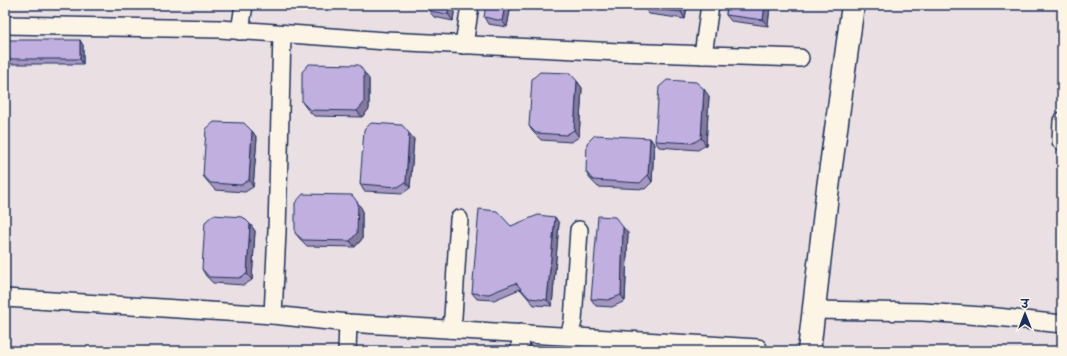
<svg xmlns="http://www.w3.org/2000/svg" width="1067" height="356" font-family="Pangolin,'Playpen Sans Deva',sans-serif">
  <rect width="100%" height="100%" fill="#eae0e3"/>
  <filter id="ink" filterUnits="userSpaceOnUse"><feTurbulence type="fractalNoise" baseFrequency=".025" numOctaves="2"/><feDisplacementMap in="SourceGraphic" scale="8" xChannelSelector="R" yChannelSelector="G"/><feConvolveMatrix kernelMatrix="1 2 1 2 8 2 1 2 1" color-interpolation-filters="sRGB"/></filter>
  <g filter="url(#ink)">
    <g fill="none" stroke-linecap="round" stroke-linejoin="round">
      <defs>
        <g id="street">
          <path d="M5,25l215,4 166,12 233,11 181,6"/>
          <path d="M240,31l4,-26"/>
          <path d="M282,34l-5,197 -4,84 75,8 410,25"/>
          <path d="M464,45l6,-40"/>
          <path d="M703,55l7,-50"/>
          <path d="M1062,121l-1,20h1"/>
          <path d="M5,298l268,17"/>
          <path d="M814,310l109,2 74,5 65,7"/>
          <path d="M450,329l3,-12 6,-98"/>
          <path d="M569,336l4,-15 6,-91"/>
          <path d="M347,351l1,-28"/>
          <path d="M520,351l1,-18"/>
        </g>
        <path id="secondary" d="M809,351l18,-156 26,-190"/>
      </defs>
      <use href="#street" stroke="#1b2f5e" stroke-width="20"/>
      <use href="#secondary" stroke="#1b2f5e" stroke-width="25"/>
      <use href="#street" stroke="#fcf5e5" stroke-width="17"/>
      <use href="#secondary" stroke="#fcf5e5" stroke-width="22"/>
    </g>
    <g fill="#a596c0" stroke="#1b2f5e">
      <path d="M5,5h69v3l-69,-2z"/>
      <path d="M455,5l-2,16 -19,-4 -5,-6z"/>
      <path d="M511,5l-4,22 -19,-3 -4,-7z"/>
      <path d="M644,5h43l-2,14 -36,-5 -5,-6z"/>
      <path d="M727,5h43l-2,21 -37,-5 -5,-6z"/>
      <path d="M5,40l78,5v19h-78z"/>
      <path d="M369,79v30l-7,8 -48,-1 -7,-7 -5,-7z"/>
      <path d="M577,81l5,7 -3,49 -8,5 -30,-2 -8,-8 -4,-6z"/>
      <path d="M709,96l-3,49 -8,5 -39,-3 -4,-6z"/>
      <path d="M252,131l5,7 -4,49 -8,5 -30,-2 -7,-8 -5,-6z"/>
      <path d="M650,138l4,6 -2,38 -7,7 -47,-2 -8,-8 -4,-7z"/>
      <path d="M414,139l-4,49 -7,5 -39,-2 -4,-7z"/>
      <path d="M362,209v30l-7,8 -48,-1 -7,-7 -5,-6z"/>
      <path d="M559,223l-7,83 -18,-1 -14,-16 -26,11 -17,-1 -5,-6 39,-67z"/>
      <path d="M250,224l5,7 -3,49 -8,5 -31,-2 -7,-7 -4,-7z"/>
      <path d="M628,233l-3,68 -13,6 -16,-1 -5,-7z"/>
    </g>
    <g fill="#867a9c" stroke="#1b2f5e">
      <path d="M450,5h5l-2,16 -5,-7z"/>
      <path d="M505,5h6l-4,22 -5,-6z"/>
      <path d="M682,5h5l-2,14 -4,-7z"/>
      <path d="M765,5h5l-2,21 -5,-6z"/>
      <path d="M80,40l3,5v19l-3,-5z"/>
      <path d="M364,72l5,7v30l-7,8 -5,-6z"/>
      <path d="M577,81l5,7 -3,49 -5,-7z"/>
      <path d="M704,89l5,7 -3,49 -5,-7z"/>
      <path d="M252,131l5,7 -4,49 -4,-7z"/>
      <path d="M409,133l5,6 -4,49 -4,-6z"/>
      <path d="M650,138l4,6 -2,38 -4,-7z"/>
      <path d="M358,203l4,6v30l-7,8 -5,-6z"/>
      <path d="M555,217l4,6 -7,83 -5,-6z"/>
      <path d="M250,224l5,7 -3,49 -5,-6z"/>
      <path d="M623,227l5,6 -3,68 -4,-6z"/>
    </g>
    <g fill="#c0afdf" stroke="#1b2f5e">
      <path d="M430,5h20l-2,9 -19,-3z"/>
      <path d="M486,5h19l-3,16 -18,-4z"/>
      <path d="M644,5h38l-1,7 -37,-4z"/>
      <path d="M727,5h38l-2,15 -37,-5z"/>
      <rect x="5" y="40" width="75" height="19"/>
      <path d="M309,64l50,1 5,7v31l-7,8 -47,-1 -8,-8v-30z"/>
      <path d="M540,72l30,1 7,8 -3,49 -8,5 -30,-2 -7,-7 3,-47z"/>
      <path d="M667,80l29,2 8,7 -3,49 -8,5 -38,-2 4,-54z"/>
      <path d="M214,122l30,1 8,8 -3,49 -8,5 -30,-2 -8,-7 3,-47z"/>
      <path d="M371,123l31,2 7,8 -3,49 -8,5 -38,-3 4,-54z"/>
      <path d="M595,135l55,3 -2,37 -8,8 -47,-3 -7,-8 1,-29z"/>
      <path d="M303,194l49,1 6,8 -1,30 -7,8 -47,-1 -8,-7v-30z"/>
      <path d="M479,209l18,2 14,15 27,-11 17,2 -8,83 -18,-2 -13,-15 -27,11 -17,-1z"/>
      <path d="M213,215l30,2 7,7 -3,50 -8,4 -30,-1 -7,-8 3,-47z"/>
      <path d="M598,216l17,1 8,10 -2,68 -13,5 -17,-1z"/>
    </g>
  </g>
  <rect width="1067" height="356" fill="none" stroke="#fcf5e5" stroke-width="20"/>
  <rect x="10" y="10" width="1047" height="336" fill="none" stroke="#1b2f5e" stroke-width="1.5" filter="url(#ink)"/>
  <g transform="translate(1025 314)" stroke="#fcf5e5" stroke-width="3" paint-order="stroke">
  <path d="M0-3L7 15L0 10L-7 15Z" fill="#1b2f5e"/>
  <text y="-6" font-size="11" font-weight="bold" text-anchor="middle" fill="#1b2f5e">उ</text>
  </g>
</svg>
